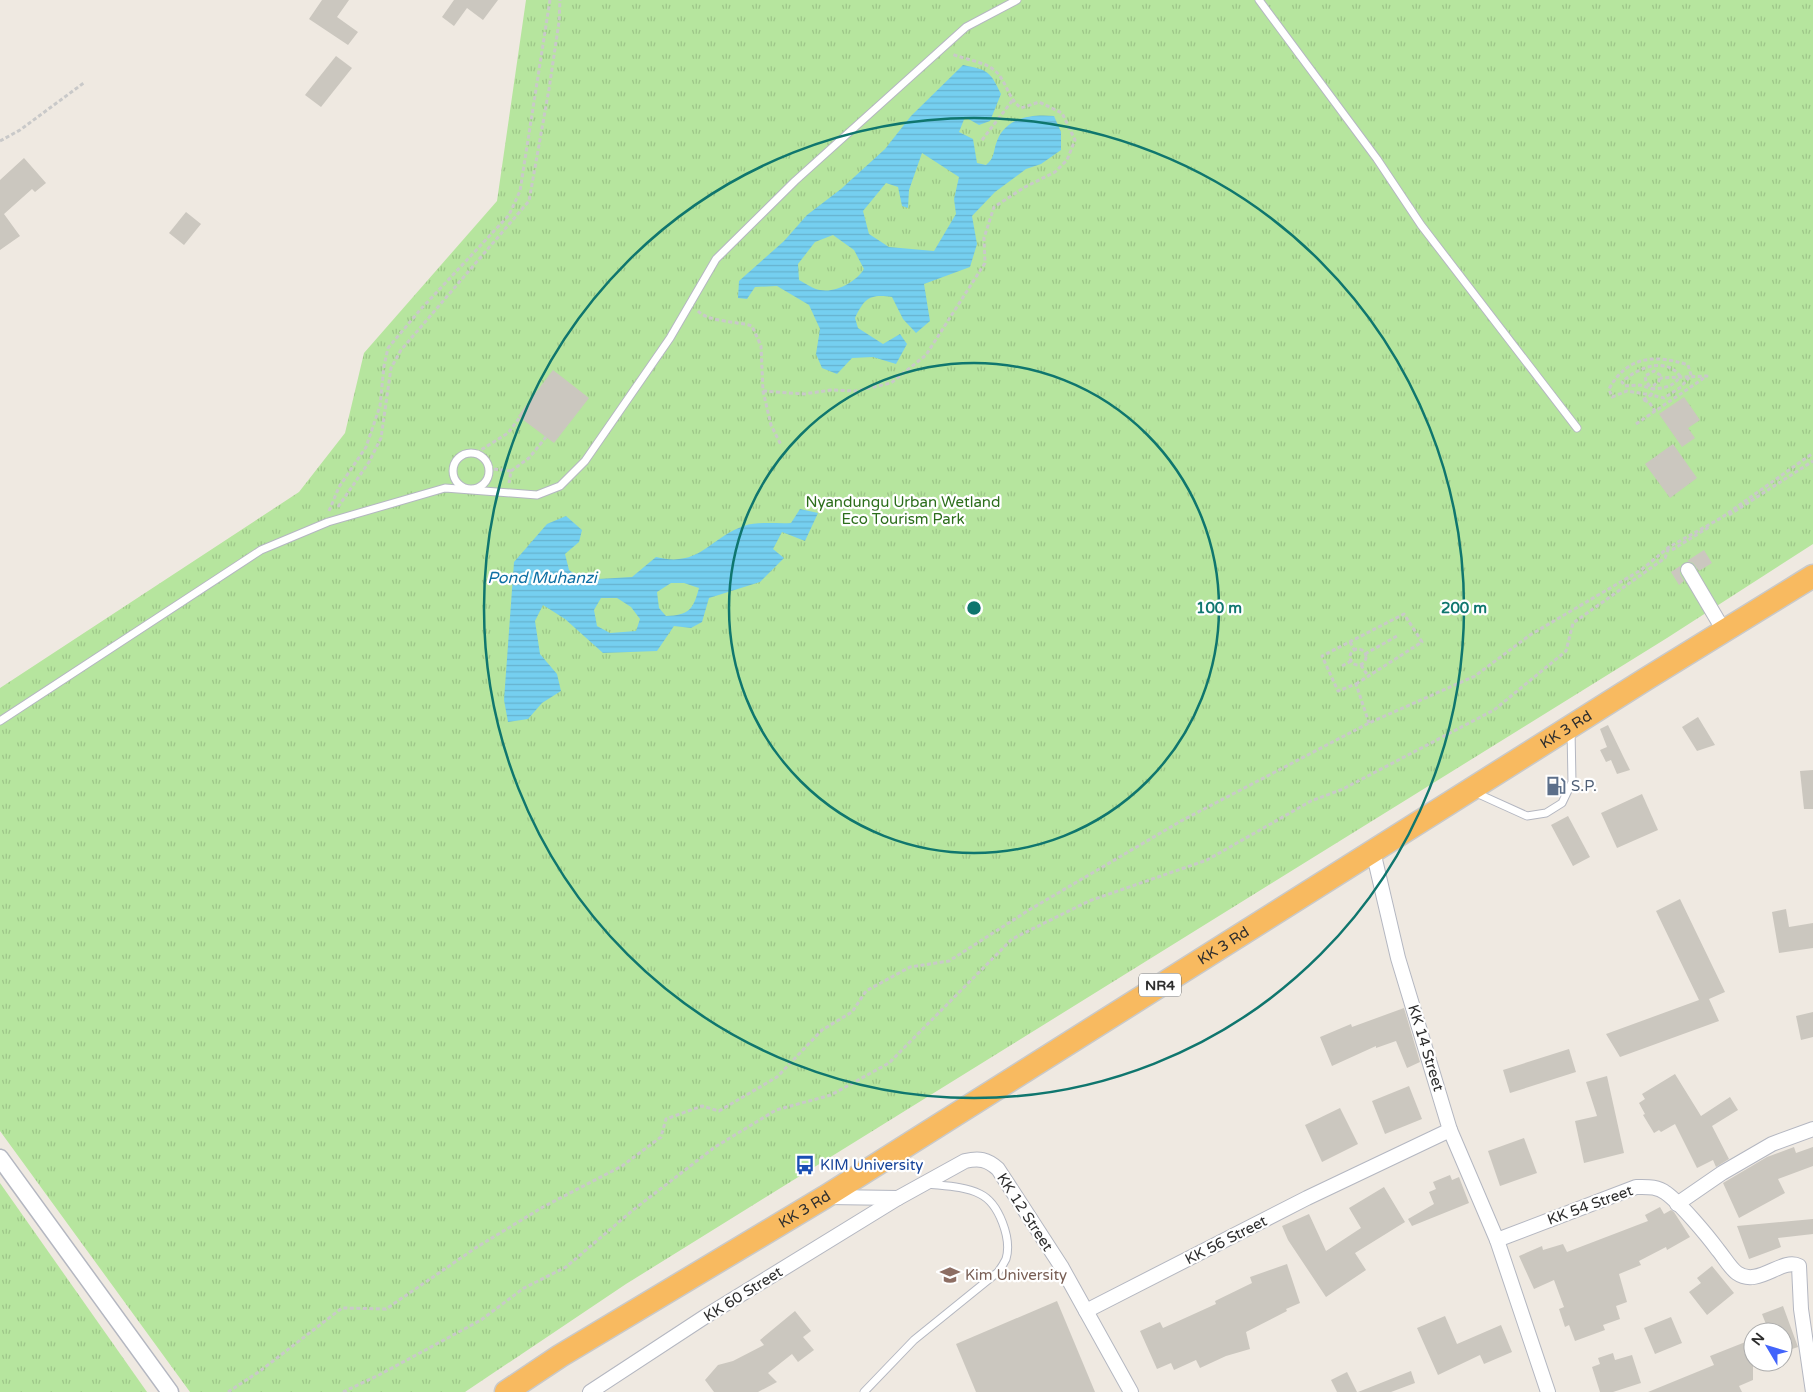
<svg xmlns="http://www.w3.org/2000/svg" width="1813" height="1392" font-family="'Varela Round',sans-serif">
  <defs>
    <pattern id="park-tufts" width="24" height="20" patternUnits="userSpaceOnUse" patternTransform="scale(1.25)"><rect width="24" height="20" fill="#b6e59e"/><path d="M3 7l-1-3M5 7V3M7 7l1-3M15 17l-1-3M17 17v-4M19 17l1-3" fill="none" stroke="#9dc588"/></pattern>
    <pattern id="water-rules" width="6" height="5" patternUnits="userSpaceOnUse" patternTransform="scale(1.25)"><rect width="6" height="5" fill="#75cff0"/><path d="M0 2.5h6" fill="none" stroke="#66b2ce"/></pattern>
  </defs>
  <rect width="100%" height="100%" fill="#efe9e1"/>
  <g fill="url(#park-tufts)">
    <path d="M526,0h1287v544l-146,94 -1041,646 -161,108h-275l-190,-261v-443l299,-196 46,-59 19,-80 133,-152z"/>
    <path d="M0,1183l147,209h-147z"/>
  </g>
  <g fill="url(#water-rules)" fill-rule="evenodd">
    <path d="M963,65c25,5 27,6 38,29l-11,27 -11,4 -14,-8 -6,15 14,7 4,24 9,2c9,-7 7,-14 11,-24 9,-24 35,-27 57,-25l7,16v18l-20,14 -15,5 -31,23 -23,24 5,28 -7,23 -46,17 6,37 -14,12 -13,-14 -11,-22c-23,-3 -27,1 -37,21l3,10 25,16 17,-10 7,10 -11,20 -23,-7 -21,1 -15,16 -15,-6 -6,-14 4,-25 -11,-24 -32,-19 -22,1 -8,12 -9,-1 1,-17 45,-40 23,-26 34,-26 44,-40 26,-33zM922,153l37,24 -5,22 2,15 -22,37 -45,-4 -20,-13 -6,-23 23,-28 12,4 4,19 6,2 1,-18zM833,235l21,15 10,19c-8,13 -28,24 -44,21 -7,-1 -15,-7 -21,-10l-1,-16 17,-22z"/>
    <path d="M800,509l18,4 -13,28 -23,-9 -9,17 11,9 -24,24 -51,16 -7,24 -11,6 -17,-2 -17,25 -54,2 -38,-34 -22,-14 -8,16 5,33 17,20 4,17 -19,12 -14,16 -20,3 -4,-22 10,-138 33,-38 19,-8 16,14 -3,12 -14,12 4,16 10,7 19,2 34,-2 24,-20c44,11 53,-19 88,-31 13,-5 33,-2 47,-3zM671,583h13l15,5c-6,22 -10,27 -33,28l-7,-8 -2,-16zM617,598l14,9 9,12 -4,12 -26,2 -13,-7 -3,-16 7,-12z"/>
  </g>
  <g fill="#cbc7bf">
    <path d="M322,0h27l-12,17 21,15 -10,13 -39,-26z"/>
    <path d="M454,0h44l-15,20 -16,-12 -13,18 -12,-9z"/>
    <path d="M336,56l16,12 -31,39 -16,-12z"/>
    <path d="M24,158l22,25 -11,9 -3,-3 -28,25 16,22 -20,14v-70z"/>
    <path d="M186,212l15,12 -17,21 -15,-12z"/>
    <path d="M553,370l36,28 -35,45 -36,-27z"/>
    <path d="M1684,397l16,23 -12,8 7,10 -13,9 -23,-33z"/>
    <path d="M1673,444l24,34 -27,20 -25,-34z"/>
    <path d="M1704,550l8,13 -13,8 -6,-8 -6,-2z"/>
    <path d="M1680,566v8l4,7 -5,4 -8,-13z"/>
    <path d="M1698,717l17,28 -18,6 -15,-24z"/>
    <path d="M1608,725l15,31 7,14 -13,4 -6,-14 -5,2 -6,-12 7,-3 -7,-18z"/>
    <path d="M1813,770v39h-9l-4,-38z"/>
    <path d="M1642,794l16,36 -41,18 -16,-35z"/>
    <path d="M1568,816l22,41 -17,9 -22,-41z"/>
    <path d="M1680,899l45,93 -16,7 10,22 -99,36 -14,-23 93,-34 -43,-89z"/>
    <path d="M1786,909l3,18 24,-4v25l-34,5 -7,-41z"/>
    <path d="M1404,1008l16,54 -13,6 -11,-27 -20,7v-2l-44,20 -12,-29 31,-13 1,3z"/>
    <path d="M1813,1012v25l-12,3 -5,-24z"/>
    <path d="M1569,1049l7,23 -66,21 -7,-23z"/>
    <path d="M1675,1074l26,42 29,-19 8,13 -26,16 17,33 -13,8 -3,-7 -16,8 -22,-44 -14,8 -2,-2 -5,3 -11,-18 2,-1 -6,-11 6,-4 -3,-5z"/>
    <path d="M1607,1076l17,77 -40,10 -9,-42 22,-5 -11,-34z"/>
    <path d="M1409,1086l13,33 -37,15 -13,-33z"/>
    <path d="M1340,1108l18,36 -36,18 -17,-37z"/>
    <path d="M1524,1138l13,35 -37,13 -12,-35z"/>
    <path d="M1794,1147l2,6 17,-6v19l-35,13 7,14 -46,25 -16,-35 44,-26z"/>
    <path d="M1450,1175l2,5 7,-3 10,26 -57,23 -4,-7 26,-15 -5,-12 7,-3 -3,-7z"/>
    <path d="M1384,1187l21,35 -50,31 11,17 -40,27 -38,-57 -6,-14 27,-12 17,37 35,-23 -12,-20z"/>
    <path d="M1660,1207l4,7 7,-4 3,2 16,25 -23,13 -1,-3 -27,14 2,4 -22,9 8,28 -11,4 4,13 -17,6 2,5 -30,11 -6,-16 -4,2 -6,-18 5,-2 -10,-27 -20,9 -15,-33 23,-10 1,4 20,-6 4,8 81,-31 -3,-6z"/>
    <path d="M1813,1219v15l-35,4 3,9 -32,12 -12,-33z"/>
    <path d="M1287,1264l13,39 -14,6 1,2 -41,21 4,17 -24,7 -26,12 -4,-8 -22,10 -3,-7 -14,6 -17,-38 20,-9 3,6 53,-24 -1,-3 37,-18 -2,-6z"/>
    <path d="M1712,1266l22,27 -27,22 -18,-23 12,-9 -4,-5z"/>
    <path d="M1057,1301l38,91h-119l-20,-48z"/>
    <path d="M1783,1306l15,41 -15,5v-20h-14l-7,-18z"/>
    <path d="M795,1311l16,20 -8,6 11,13 -16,12 -6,-8 -24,19 9,9 -19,10h-44l-9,-12 13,-15 15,-4 31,-16 -4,-5z"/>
    <path d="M1445,1316l12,28 44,-19 11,27 -28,12 -4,-9 -42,20 -21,-47z"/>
    <path d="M1671,1317l11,26 -27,11 -11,-26z"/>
    <path d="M1753,1339v41l-14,6 3,6h-94l66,-27 -4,-9z"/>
    <path d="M1613,1353l2,7 17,-5 9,28 -28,9h-13l-8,-25 8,-3 -2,-6z"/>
    <path d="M1411,1371l4,12 -24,9h-33z"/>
    <path d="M1347,1372l10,20h-20l-6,-12z"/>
  </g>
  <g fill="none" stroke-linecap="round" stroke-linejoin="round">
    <defs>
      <g id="service">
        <path d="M1259,0l118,159 44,66 156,203"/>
        <circle cx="471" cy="471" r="18"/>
        <path d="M0,721l261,-171 67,-28 117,-34 92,7 23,-9 25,-25 85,-123 46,-79 79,-78 171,-154 51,-27"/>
        <path d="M1474,792l53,24 19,-3 16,-10 10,-21 -1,-52"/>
        <path d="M864,1392l50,-52 84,-68c3,-4 6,-9 8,-13 6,-20 -7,-56 -26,-65 -16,-8 -36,-8 -53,-10"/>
      </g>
      <g id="minor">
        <path d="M1688,570l36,61"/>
        <path d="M1373,851l25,107 52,172 47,110"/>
        <path d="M828,1197l70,1 67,-37c14,-3 22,-2 33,8l63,97 25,45"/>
        <path d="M1677,1204l45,-31 50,-29 41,-15"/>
        <path d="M590,1392l116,-76 192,-118"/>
        <path d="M1131,1392l-45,-81 221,-113 143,-68"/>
        <path d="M1548,1392l-51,-152 139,-53c11,0 21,-1 30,6 14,10 41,42 52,57 6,7 12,18 19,23 21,15 45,-16 62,-7l2,43 12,83"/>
      </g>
      <path id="tertiary" d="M0,1158l170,234"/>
      <g id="trunk">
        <path id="s1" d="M506,1392l54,-36 265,-159 821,-518 167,-103"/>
      </g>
    </defs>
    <use href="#service" stroke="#b4b7c1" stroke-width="9"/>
    <use href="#minor" stroke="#b4b7c1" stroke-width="16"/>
    <use href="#tertiary" stroke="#b4b7c1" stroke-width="19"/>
    <use href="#trunk" stroke="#c9c9c9" stroke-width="25"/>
    <g stroke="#c9c9c9" stroke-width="3" stroke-dasharray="4 2.5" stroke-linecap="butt">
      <path d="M982,140l30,-39"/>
      <path d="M0,141l20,-11 65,-48"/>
      <path d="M698,311c10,11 38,10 54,15l9,20 2,45 8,34 10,20"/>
      <path d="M763,391l41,3 27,-4 25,1 35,-8 35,-28 59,-92 -1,-25 10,-31 31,-20 30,-15 12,-12 8,-20 -13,-27 -23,-11 -18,6c-12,-9 -13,-21 -22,-33 -11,-14 -31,-14 -47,-21"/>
      <path d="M1643,400l8,-5 13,3 17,-11 10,-12 -3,-10c-33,-11 -61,-9 -79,24l3,8 15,-6 24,4 2,-6 -13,-4 -15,1 -3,-4c15,-14 43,-26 58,-6 -6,11 -16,12 -27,13l-7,-7 -1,-6 9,-5 6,4 -1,6 -7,6"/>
      <path d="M1644,400l5,2 6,9"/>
      <path d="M1636,424l71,-48 -47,2"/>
      <path d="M476,453l32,-20 12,-16"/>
      <path d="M489,465l5,4 17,2 -2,12"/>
      <path d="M511,471l18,-13 17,-21"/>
      <path d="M338,507l31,-45 12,-24 10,-70 10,-18 128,-149 20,-112 10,-67 1,-22"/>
      <path d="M329,511l10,-24 27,-40 14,-41 4,-40 4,-18 32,-38 89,-95 11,-24 30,-191"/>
      <path d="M1729,515l84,-54"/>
      <path d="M1672,550l37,-23"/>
      <path d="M1350,642l5,9"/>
      <circle cx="1358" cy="657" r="8"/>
      <path d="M1365,654l32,-18"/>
      <path d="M1361,665l7,11"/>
      <path d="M1342,666l9,-5"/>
      <path d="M1356,684l66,-42 -18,-28 -82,42 16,35 18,-7 13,39"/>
      <path d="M228,1392l32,-21 82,-63 44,1 91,-62 66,-40 79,-41 39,-29 5,-18 36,-13 17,5 58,-34 45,-47 30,-18 14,-21 44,-24 39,-6 80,-51 152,-89 188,-98 106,-47 55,-41 111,-65 28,-23 52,-29 92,-65"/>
      <path d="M343,1392l36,-17 102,-55 43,-32 42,-21 67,-57 82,-63 61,-37 55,-15 58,-32 123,-124 77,-38 118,-41 104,-59 32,-12 151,-79 72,-59 7,-28 92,-65 4,-11"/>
    </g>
    <use href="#service" stroke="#fff" stroke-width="7"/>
    <use href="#minor" stroke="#fff" stroke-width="14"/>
    <use href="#tertiary" stroke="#fff" stroke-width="16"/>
    <use href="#trunk" stroke="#f8ba60" stroke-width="22"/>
  </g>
  <g fill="none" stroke="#0f766e" stroke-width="2.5">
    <circle cx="974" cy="608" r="245"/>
    <circle cx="974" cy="608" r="490"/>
  </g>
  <defs>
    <symbol id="fuel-bare" viewBox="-9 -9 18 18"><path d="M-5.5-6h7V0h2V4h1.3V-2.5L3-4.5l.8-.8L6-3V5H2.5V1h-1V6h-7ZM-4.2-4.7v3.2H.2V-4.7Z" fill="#5c6f8a" stroke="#fff" stroke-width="2.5" paint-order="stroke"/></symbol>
    <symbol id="bus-bare" viewBox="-9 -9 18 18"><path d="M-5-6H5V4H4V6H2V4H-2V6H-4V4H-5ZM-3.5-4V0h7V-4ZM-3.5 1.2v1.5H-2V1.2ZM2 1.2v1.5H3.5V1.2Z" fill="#1a4fb4" stroke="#fff" stroke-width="2.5" paint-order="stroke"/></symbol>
    <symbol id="school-bare" viewBox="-9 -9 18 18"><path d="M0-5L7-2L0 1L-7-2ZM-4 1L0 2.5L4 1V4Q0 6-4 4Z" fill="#8d6e63" stroke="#fff" stroke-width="2.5" paint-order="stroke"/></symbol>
  </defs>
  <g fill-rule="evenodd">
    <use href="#fuel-bare" x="1542" y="772" width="28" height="28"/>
    <use href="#bus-bare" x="791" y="1151" width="28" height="28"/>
    <use href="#school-bare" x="936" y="1261" width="28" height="28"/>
  </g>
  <g text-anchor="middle" stroke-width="4.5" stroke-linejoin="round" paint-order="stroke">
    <rect fill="#fff" stroke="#6d6d6d" stroke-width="1" x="1139" y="973.5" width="42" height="23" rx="4"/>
    <g font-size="14" font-weight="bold" fill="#2e2e2e">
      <text x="1160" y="990">NR4</text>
    </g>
    <g font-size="15" fill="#2c6e1b" stroke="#fff">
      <text x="903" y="507">Nyandungu Urban Wetland<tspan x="903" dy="17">Eco Tourism Park</tspan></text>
    </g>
    <g font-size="15" fill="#2e2e2e" stroke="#fff">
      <text dy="5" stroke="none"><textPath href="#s1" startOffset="1250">KK 3 Rd</textPath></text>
      <text dy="5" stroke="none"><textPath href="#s1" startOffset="845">KK 3 Rd</textPath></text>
      <text transform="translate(1426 1048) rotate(73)" y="5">KK 14 Street</text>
      <text transform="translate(1590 1205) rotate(-20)" y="5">KK 54 Street</text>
      <text dy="5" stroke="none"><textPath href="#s1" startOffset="350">KK 3 Rd</textPath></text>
      <text transform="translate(1025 1212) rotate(57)" y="5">KK 12 Street</text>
      <text transform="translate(1226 1240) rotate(-27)" y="5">KK 56 Street</text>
      <text transform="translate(743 1294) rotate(-32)" y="5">KK 60 Street</text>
    </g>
    <g font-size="15" fill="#4e5e75" stroke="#fff" text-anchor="start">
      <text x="1571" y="791">S.P.</text>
    </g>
    <g font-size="15" fill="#164399" stroke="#fff" text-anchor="start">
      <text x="820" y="1170">KIM University</text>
    </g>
    <g font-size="15" fill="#785e54" stroke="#fff" text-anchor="start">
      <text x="965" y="1280">Kim University</text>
    </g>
    <g font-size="16" font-style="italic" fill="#0d6fa3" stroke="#fff">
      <text x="542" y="583">Pond Muhanzi</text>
    </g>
  </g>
  <circle cx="974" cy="608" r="8" fill="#0f766e" stroke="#fff" stroke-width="2.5"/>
  <g font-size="15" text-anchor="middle" font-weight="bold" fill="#0f766e" stroke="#fff" stroke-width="4.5" stroke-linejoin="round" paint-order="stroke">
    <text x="1219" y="613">100 m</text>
    <text x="1464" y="613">200 m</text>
  </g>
  <g transform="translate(1768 1347) rotate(308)"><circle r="24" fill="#ffffff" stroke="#ababab"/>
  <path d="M0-4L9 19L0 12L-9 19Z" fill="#4264fb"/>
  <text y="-8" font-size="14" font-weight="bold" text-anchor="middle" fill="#2e2e2e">N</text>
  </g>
</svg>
